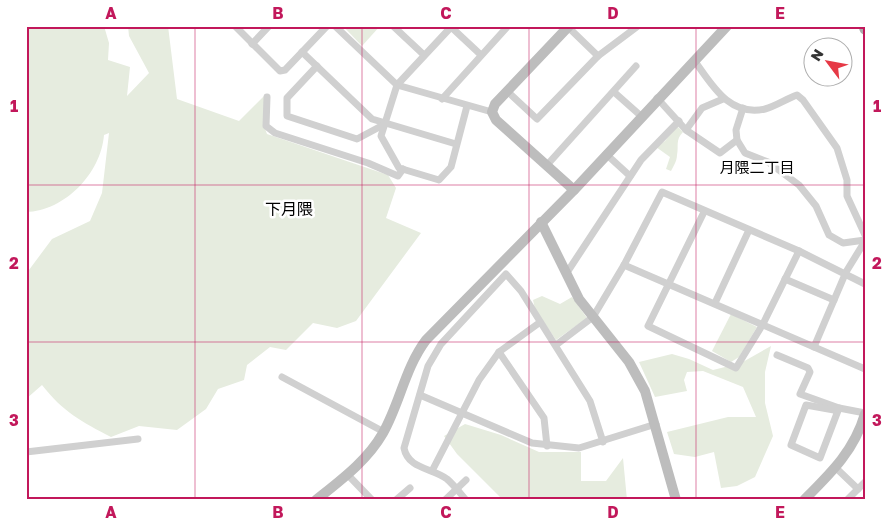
<svg xmlns="http://www.w3.org/2000/svg" width="891" height="526" font-family="'Golos Text','Noto Sans JP',sans-serif">
  <rect width="100%" height="100%" fill="#fff"/>
  <g fill="#e6ecdf">
    <path d="M26,26h78l5,17 -1,17 22,7 -3,29 22,-23 -20,-37 -1,-10h40l9,73 62,22 26,-26 -1,31 3,8 121,41 8,13 -10,30 35,15 -65,88 -19,7 -24,-5 -27,27 -16,-3 -23,18 -3,15 -26,9 -12,20 -29,21 -38,-4 -28,11c-29,-15 -48,-25 -69,-52l-16,14v-125l26,-35 38,-18 12,-28 7,-60 -5,2c-3,38 -39,76 -78,77z"/>
    <path d="M343,26h37l-18,20z"/>
    <path d="M677,126l6,6c-8,8 -4,14 -6,23 0,6 -4,12 -6,16l-5,-2 4,-12 -14,-10 9,-6z"/>
    <path d="M542,296l18,8 12,-7 15,21 -31,22 -21,-31 -2,-9z"/>
    <path d="M731,314l26,13 -18,30 -8,5 -19,-11z"/>
    <path d="M771,346l-6,26v31l8,33 -18,41 -18,9 -16,2 -7,-36 -19,5 -21,-3 -7,-22 61,-15h28l-13,-30 -40,-16 -16,1 -3,8 3,11 -32,6 -16,-35 33,-8 17,5 24,11 28,-7z"/>
    <path d="M465,424l36,11 38,17h42v29h25l17,-23 4,42h-124l-46,-46 -13,-18z"/>
  </g>
  <g fill="none" stroke-linecap="round" stroke-linejoin="round">
    <g stroke="#d0d0d0" stroke-width="7">
      <path d="M235,26l45,45 5,-1 42,-44"/>
      <path d="M335,26l62,59 95,27"/>
      <path d="M393,26l31,29"/>
      <path d="M450,26l31,29"/>
      <path d="M452,26l-55,59 -16,51 18,32 40,12 12,-13 16,-61"/>
      <path d="M568,27l30,29"/>
      <path d="M252,44l17,-18"/>
      <path d="M302,52l70,67 84,25"/>
      <path d="M694,60c18,25 35,57 71,49 11,-3 21,-10 32,-14l6,5 34,48 10,32v16l18,39"/>
      <path d="M317,66l-30,32v18l70,23 28,-15"/>
      <path d="M507,91l30,28 61,-63 40,-30"/>
      <path d="M614,92l27,24"/>
      <path d="M267,97l-1,29 9,7 93,30 30,13 5,-7"/>
      <path d="M657,98l29,32 34,23 17,-13 -1,-10 7,-22"/>
      <path d="M442,99l66,-73"/>
      <path d="M686,130l16,-22 21,-9"/>
      <path d="M737,140l8,13 23,9 31,23 17,21 13,29 14,8 22,-3"/>
      <path d="M606,154l24,22"/>
      <path d="M547,165l89,-99"/>
      <path d="M704,212l-56,114 88,42 27,-44 36,-73"/>
      <path d="M624,265l241,104"/>
      <path d="M566,274l75,-114 38,-39"/>
      <path d="M785,279l49,21"/>
      <path d="M715,303l34,-73"/>
      <path d="M556,345l37,-28 31,-52 38,-73 137,59 66,33"/>
      <path d="M814,347l32,-75 19,-31"/>
      <path d="M499,352l45,66 3,28"/>
      <path d="M777,355l31,13 2,4 -10,22 39,14 26,5"/>
      <path d="M282,377l102,55"/>
      <path d="M420,395l112,48 47,5 77,-24"/>
      <path d="M806,405l28,5 5,-2 -19,50 -29,-13z"/>
      <path d="M26,452l112,-13"/>
      <path d="M836,468l22,21"/>
      <path d="M432,471l47,-91 20,-28 40,-29"/>
      <path d="M348,475l24,25"/>
      <path d="M396,500l14,-12"/>
      <path d="M445,500l21,-20"/>
      <path d="M466,500c-6,-7 -12,-15 -19,-21 -15,-11 -39,-10 -43,-31l24,-82 13,-22 65,-70 15,17 69,110 13,41"/>
      <path d="M847,500l18,-18"/>
    </g>
    <g stroke="#bdbdbd" stroke-width="10">
      <path d="M569,26l-74,78 -3,8 4,8 78,70"/>
      <path d="M541,222l38,77 50,63 16,29 31,109"/>
      <path d="M316,500c25,-20 51,-39 67,-67 17,-30 22,-65 43,-93l148,-150 153,-164"/>
      <path d="M804,500c27,-27 50,-49 61,-86"/>
    </g>
    <path stroke="#ababab" stroke-width="11" d="M864,26l1,3"/>
  </g>
  <path fill="none" stroke="#c2185b" stroke-width="1" stroke-opacity="0.55" d="M195,26v474M362,26v474M529,26v474M696,26v474M26,185h839M26,342h839"/>
  <g text-anchor="middle" stroke-width="5" stroke-linejoin="round" paint-order="stroke">
    <g font-size="15" fill="#000" stroke="#fff">
      <text x="757" y="173">月隈二丁目</text>
    </g>
    <g font-size="16" fill="#000" stroke="#fff">
      <text x="289" y="215">下月隈</text>
    </g>
  </g>
  <rect width="891" height="526" fill="none" stroke="#ffffff" stroke-width="55"/>
  <g transform="translate(828 62) rotate(302)"><circle r="24" fill="#ffffff" stroke="#adadad"/>
  <path d="M0-4L9 19L0 12L-9 19Z" fill="#e63946"/>
  <text y="-8" font-size="14" font-weight="bold" text-anchor="middle" fill="#333333">N</text>
  </g>
  <rect x="28" y="28" width="836" height="470" fill="none" stroke="#c2185b" stroke-width="2"/>
  <g font-size="16" text-anchor="middle" font-weight="bold" fill="#c2185b">
    <text x="111" y="19">A</text>
    <text x="278" y="19">B</text>
    <text x="446" y="19">C</text>
    <text x="613" y="19">D</text>
    <text x="780" y="19">E</text>
    <text x="14" y="112">1</text>
    <text x="877" y="112">1</text>
    <text x="14" y="269">2</text>
    <text x="877" y="269">2</text>
    <text x="14" y="426">3</text>
    <text x="877" y="426">3</text>
    <text x="111" y="518">A</text>
    <text x="278" y="518">B</text>
    <text x="446" y="518">C</text>
    <text x="613" y="518">D</text>
    <text x="780" y="518">E</text>
  </g>
</svg>
